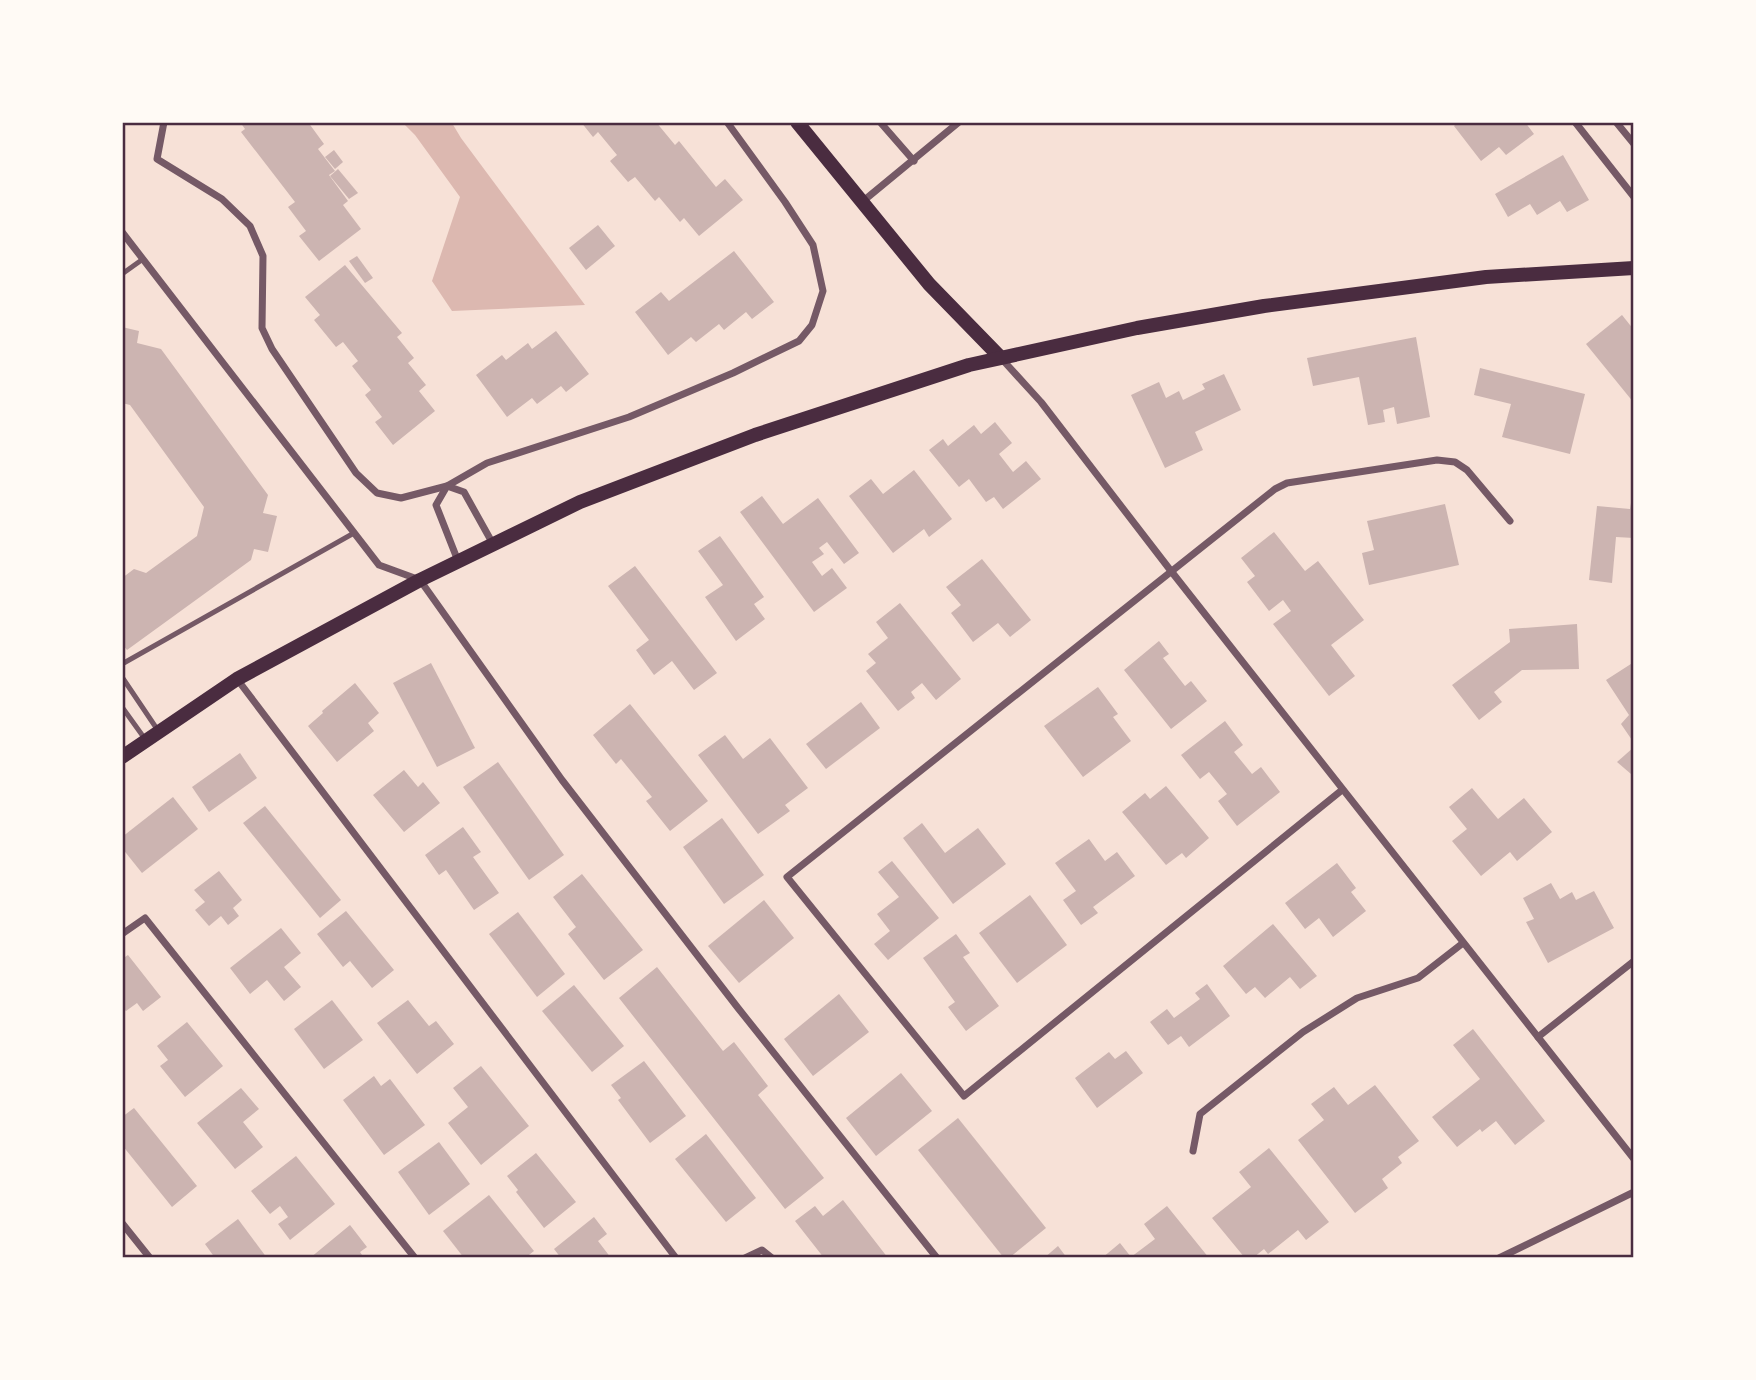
<svg xmlns="http://www.w3.org/2000/svg" width="1756" height="1380" font-family="'Source Sans 3',sans-serif">
  <rect width="100%" height="100%" fill="#f7e1d7"/>
  <path fill="#dcb8b0" d="M403,123h49l9,15 124,167 -133,6 -20,-30 28,-84 -45,-62z"/>
  <g fill="#ccb4b1">
    <path d="M240,122h68l16,22 -6,5 17,22 -6,4 19,26 -5,4 18,24 -42,32 -20,-25 7,-5 -18,-24 7,-5 -54,-70 4,-3z"/>
    <path d="M581,122h75l19,23 4,-4 37,46 9,-8 18,21 -44,36 -15,-18 -4,4 -21,-25 -4,4 -20,-24 -7,5 -18,-21 7,-6 -19,-23 -5,5z"/>
    <path d="M1458,122h67l9,12 -28,21 -7,-8 -18,14 -27,-35z"/>
    <path d="M334,150l9,12 -8,7 -10,-12z"/>
    <path d="M1563,155l26,45 -22,12 -7,-11 -23,14 -7,-11 -22,13 -13,-23z"/>
    <path d="M338,169l20,24 -9,6 -19,-23z"/>
    <path d="M598,225l17,21 -29,24 -17,-22z"/>
    <path d="M734,251l40,51 -22,17 -6,-7 -22,18 -5,-6 -23,18 -5,-5 -23,18 -33,-43 26,-20 8,9z"/>
    <path d="M357,256l16,22 -8,5 -16,-22z"/>
    <path d="M345,265l57,68 -5,4 17,21 -6,5 18,22 -7,6 16,20 -42,34 -18,-23 7,-5 -17,-22 6,-5 -19,-24 6,-5 -15,-19 -7,5 -22,-27 6,-5 -15,-18z"/>
    <path d="M1622,315l12,15v73l-48,-59z"/>
    <path d="M122,327l17,4 -2,12 24,6 107,146 -5,18 14,3 -9,36 -14,-3 -3,11 -124,90 -5,-6v-66l12,-9 12,4 51,-37 7,-29 -74,-102 -8,-2z"/>
    <path d="M556,331l33,43 -23,18 -5,-6 -24,18 -5,-6 -25,19 -31,-42 26,-20 4,5 22,-17 4,6z"/>
    <path d="M1416,337l14,80 -33,7 -3,-17 -11,3 2,12 -17,3 -9,-48 -46,9 -6,-28z"/>
    <path d="M1480,368l105,26 -15,60 -68,-17 9,-33 -37,-9z"/>
    <path d="M1224,374l17,36 -46,22 8,18 -38,18 -34,-73 28,-13 7,16 13,-7 4,9 22,-11 -3,-5z"/>
    <path d="M995,422l17,21 -13,11 14,18 13,-11 15,18 -38,30 -9,-12 -8,5 -17,-23 -10,8 -30,-37 14,-11 5,7 26,-21 7,9z"/>
    <path d="M914,470l38,49 -23,18 -5,-8 -31,24 -44,-57 22,-17 12,15z"/>
    <path d="M762,496l21,28 35,-26 41,55 -15,11 -17,-22 -8,6 5,6 -12,8 10,14 10,-8 15,20 -33,24 -74,-100z"/>
    <path d="M1632,497h2v41l-18,-1 -4,46 -23,-3 8,-74 33,3z"/>
    <path d="M1445,504l14,61 -90,20 -7,-32 12,-3 -7,-29z"/>
    <path d="M1274,532l31,39 13,-10 46,59 -33,25 24,31 -26,20 -56,-72 18,-13 -8,-11 -14,11 -22,-29 8,-6 -14,-18z"/>
    <path d="M720,536l44,61 -10,7 11,15 -29,22 -31,-44 18,-12 -25,-34z"/>
    <path d="M982,559l49,61 -21,17 -12,-14 -25,19 -22,-29 10,-8 -15,-18z"/>
    <path d="M635,566l82,107 -23,17 -22,-29 -18,14 -18,-25 13,-10 -41,-54z"/>
    <path d="M900,603l61,76 -25,21 -14,-17 -11,9 4,6 -17,13 -32,-40 10,-8 -8,-9 20,-16 -12,-16z"/>
    <path d="M1577,624l2,45 -57,1 -28,22 8,10 -23,18 -27,-35 58,-43 -1,-13z"/>
    <path d="M1159,641l10,13 -6,4 22,28 6,-5 16,20 -36,28 -47,-59z"/>
    <path d="M1634,662v81l-13,-19 8,-9 -23,-35z"/>
    <path d="M431,663l44,85 -38,19 -44,-84z"/>
    <path d="M355,683l24,30 -11,10 6,8 -37,31 -29,-36 15,-13 -1,-2z"/>
    <path d="M1098,687l20,27 -5,3 18,24 -48,36 -39,-51z"/>
    <path d="M861,702l19,26 -54,41 -20,-25z"/>
    <path d="M630,704l78,97 -38,30 -24,-30 6,-4 -31,-38 -5,5 -23,-29z"/>
    <path d="M1225,721l18,24 -9,7 18,22 9,-7 19,25 -43,34 -19,-25 9,-7 -18,-22 -9,7 -19,-24z"/>
    <path d="M725,735l18,24 27,-21 38,50 -23,17 5,6 -32,23 -60,-79z"/>
    <path d="M1634,747v25l-3,2 -14,-12z"/>
    <path d="M240,753l17,25 -48,34 -17,-25z"/>
    <path d="M498,762l66,93 -35,25 -66,-93z"/>
    <path d="M404,770l14,17 5,-5 17,21 -36,29 -31,-37z"/>
    <path d="M1166,786l43,52 -23,20 -4,-5 -16,12 -44,-53 23,-19 5,6z"/>
    <path d="M1472,788l26,31 26,-21 28,34 -35,29 -7,-9 -29,24 -29,-35 15,-12 -18,-22z"/>
    <path d="M173,797l25,32 -56,44 -20,-25v-11z"/>
    <path d="M265,806l76,94 -21,18 -77,-95z"/>
    <path d="M722,818l42,57 -40,29 -41,-57z"/>
    <path d="M922,823l23,30 33,-25 28,36 -53,40 -50,-66z"/>
    <path d="M463,827l18,25 -8,5 26,36 -25,17 -28,-40 -7,5 -14,-20z"/>
    <path d="M1089,839l16,22 12,-9 18,24 -42,31 5,6 -17,12 -18,-25 13,-9 -21,-28z"/>
    <path d="M892,861l47,57 -51,42 -14,-16 16,-13 -13,-17 22,-17 -21,-25z"/>
    <path d="M1337,863l19,25 -5,4 15,19 -33,26 -14,-19 -14,11 -20,-26z"/>
    <path d="M219,871l23,29 -9,8 6,8 -11,9 -7,-9 -12,10 -14,-16 10,-8 -11,-12z"/>
    <path d="M582,874l61,76 -39,30 -36,-46 8,-7 -23,-30z"/>
    <path d="M1551,883l9,16 12,-7 4,8 18,-9 20,37 -66,35 -22,-41 8,-3 -11,-21z"/>
    <path d="M1030,895l37,50 -50,38 -38,-50z"/>
    <path d="M764,900l30,38 -55,45 -31,-37z"/>
    <path d="M346,911l48,59 -22,18 -22,-27 -7,6 -26,-33z"/>
    <path d="M518,912l47,62 -28,23 -48,-63z"/>
    <path d="M1273,924l44,52 -17,13 -10,-12 -25,21 -10,-11 -9,7 -23,-28z"/>
    <path d="M281,928l20,25 -17,14 17,20 -17,14 -17,-21 -17,14 -20,-26z"/>
    <path d="M956,934l14,19 -7,4 36,49 -33,25 -18,-24 7,-5 -32,-44z"/>
    <path d="M128,955l33,42 -18,14 -6,-8 -11,8 -4,-4v-48z"/>
    <path d="M657,967l66,84 11,-9 34,44 -10,9 66,83 -39,31 -166,-211z"/>
    <path d="M1207,984l23,32 -41,31 -8,-11 -13,9 -18,-23 17,-13 7,9 26,-19 -5,-6z"/>
    <path d="M574,985l50,61 -32,26 -50,-61z"/>
    <path d="M839,994l30,38 -56,44 -29,-37z"/>
    <path d="M332,1000l31,40 -39,29 -30,-40z"/>
    <path d="M408,1000l21,26 7,-5 18,23 -37,30 -40,-51z"/>
    <path d="M187,1022l36,44 -38,31 -25,-31 8,-6 -11,-14z"/>
    <path d="M1473,1029l72,92 -30,24 -19,-24 -14,11 -2,-3 -23,18 -25,-30 48,-38 -27,-34z"/>
    <path d="M1126,1051l17,22 -46,35 -22,-30 34,-26 6,7z"/>
    <path d="M644,1061l42,55 -36,27 -32,-43 3,-2 -10,-13z"/>
    <path d="M481,1066l48,60 -48,39 -33,-42 20,-16 -15,-19z"/>
    <path d="M901,1073l31,38 -56,45 -30,-38z"/>
    <path d="M374,1076l7,10 9,-7 35,46 -41,30 -41,-55z"/>
    <path d="M1375,1085l44,56 -21,16 4,6 -20,16 6,9 -33,25 -57,-73 26,-20 -13,-16 23,-17 14,18z"/>
    <path d="M241,1088l18,21 -16,13 20,25 -28,22 -38,-46z"/>
    <path d="M134,1108l63,78 -25,21 -50,-62v-28z"/>
    <path d="M958,1118l88,110 -37,30h-5l-86,-108z"/>
    <path d="M706,1134l50,64 -30,24 -51,-63z"/>
    <path d="M439,1142l31,42 -41,31 -31,-43z"/>
    <path d="M1269,1148l60,74 -23,18 -8,-10 -30,24 -4,-5 -11,9h-8l-33,-40 39,-31 -12,-15z"/>
    <path d="M536,1153l40,49 -32,26 -28,-36 2,-2 -11,-14z"/>
    <path d="M296,1156l39,48 -45,36 -12,-16 10,-7 -8,-11 -10,8 -19,-23z"/>
    <path d="M489,1195l45,56 -9,7h-61l-21,-27z"/>
    <path d="M843,1200l45,58h-64l-29,-37 20,-15 8,10z"/>
    <path d="M1167,1206l42,52h-107l18,-15 11,14 24,-18 -11,-15z"/>
    <path d="M594,1217l13,17 -9,7 13,17h-50l-7,-9z"/>
    <path d="M238,1219l29,39h-52l-10,-14z"/>
    <path d="M350,1225l17,22 -7,5 4,6h-54z"/>
    <path d="M1058,1246l9,12h-23z"/>
  </g>
  <g fill="none" stroke-linecap="round" stroke-linejoin="round">
    <g stroke="#755966" stroke-width="5">
      <path d="M122,274l21,-15"/>
      <path d="M122,664l232,-131"/>
      <path d="M122,677l35,52"/>
      <path d="M122,707l23,32"/>
    </g>
    <g stroke="#755966" stroke-width="7">
      <path d="M164,122l-7,37 65,40 28,27 13,30 -1,72 10,21 84,124 21,20 24,5 46,-12 40,-23 142,-46 104,-44 66,-32 13,-16 11,-34 -10,-46 -28,-43 -58,-80"/>
      <path d="M880,122l34,39"/>
      <path d="M1575,122l59,75"/>
      <path d="M1616,122l18,22"/>
      <path d="M862,202l97,-80"/>
      <path d="M122,232l257,333 41,15 142,200 176,228 199,250"/>
      <path d="M1000,357l41,45 130,169 463,588"/>
      <path d="M458,561l-22,-56 11,-19 17,6 29,52"/>
      <path d="M237,679l439,579"/>
      <path d="M1342,790l-378,306 -177,-219 488,-388 12,-6 150,-23 18,2 12,8 43,51"/>
      <path d="M122,934l23,-16 270,340"/>
      <path d="M1538,1037l96,-76"/>
      <path d="M1193,1151l7,-37 103,-82 54,-34 61,-20 45,-35"/>
      <path d="M122,1223l28,35"/>
      <path d="M745,1258l17,-8 10,8"/>
      <path d="M1499,1258l135,-66"/>
    </g>
    <g stroke="#4a2c40" stroke-width="14">
      <path d="M797,122l132,162 71,73"/>
      <path d="M122,757l115,-78 183,-99 160,-78 175,-67 214,-70 168,-37 127,-22 222,-29 148,-9"/>
    </g>
  </g>
  <rect width="1756" height="1380" fill="none" stroke="#fffaf5" stroke-width="248"/>
  <rect x="124" y="124" width="1508" height="1132" fill="none" stroke="#4a2c40" stroke-width="2.5"/>
</svg>
